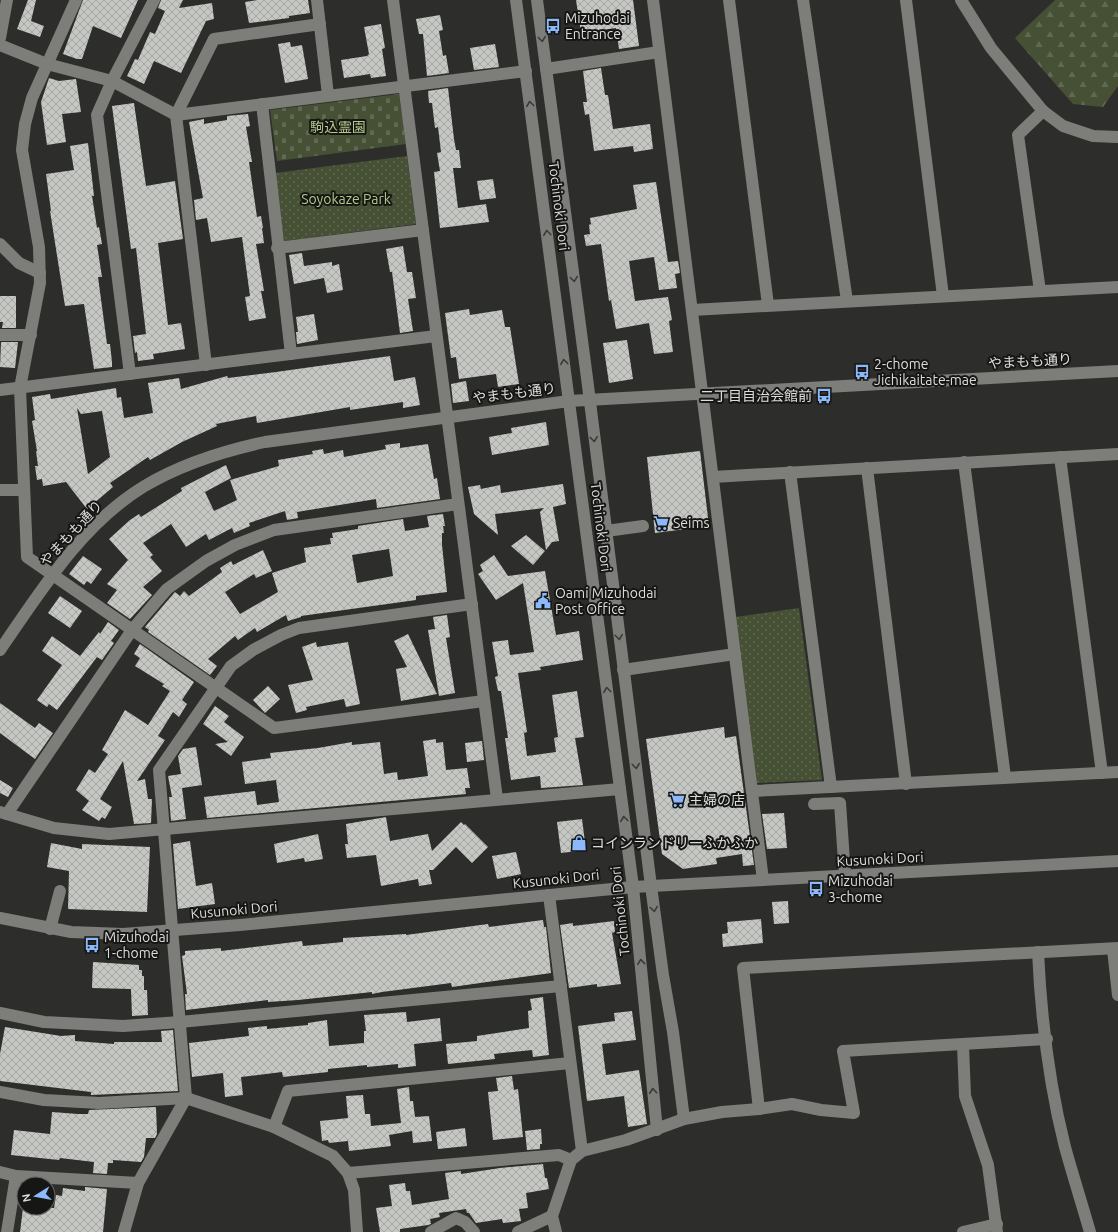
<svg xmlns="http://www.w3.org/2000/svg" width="1118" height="1232" font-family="Ubuntu,'Noto Sans JP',sans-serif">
  <defs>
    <pattern id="green-dots" width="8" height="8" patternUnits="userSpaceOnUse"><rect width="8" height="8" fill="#465034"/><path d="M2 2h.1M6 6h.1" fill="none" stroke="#606951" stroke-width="1.8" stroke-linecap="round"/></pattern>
    <pattern id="forest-firs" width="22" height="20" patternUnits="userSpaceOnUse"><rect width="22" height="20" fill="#465034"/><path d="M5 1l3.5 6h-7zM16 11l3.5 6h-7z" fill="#606951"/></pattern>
    <pattern id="cemetery-stones" width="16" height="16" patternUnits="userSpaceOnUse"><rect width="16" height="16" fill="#465034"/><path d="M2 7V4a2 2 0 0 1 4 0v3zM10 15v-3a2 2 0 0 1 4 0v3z" fill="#606951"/></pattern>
    <pattern id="building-cross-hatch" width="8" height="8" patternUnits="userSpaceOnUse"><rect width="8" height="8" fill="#c5c7c3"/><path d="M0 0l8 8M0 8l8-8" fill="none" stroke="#a4a6a3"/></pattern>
  </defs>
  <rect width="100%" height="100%" fill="#2d2e2b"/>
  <g fill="url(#green-dots)">
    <path d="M407,156l9,68 -132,17 -9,-68z"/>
    <path d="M799,608l23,172 -66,3 -21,-166z"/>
  </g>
  <path fill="url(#forest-firs)" d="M1055,0h63v86l-15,21 -30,-3 -58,-66z"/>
  <path fill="url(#cemetery-stones)" d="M399,94l7,50 -129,17 -7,-51z"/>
  <g fill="url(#building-cross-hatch)" fill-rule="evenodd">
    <path d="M28,0h8l-5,21 13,5 -4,11 -23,-8z"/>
    <path d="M83,0h55l-17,38 -28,-12 -11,33h-5l-14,-5z"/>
    <path d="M161,0h22l-4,8 33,-5 2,16 -8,2 -25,52 -27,-12 -10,23 -17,-8 8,-17 3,1 12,-28 5,2 10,-23 -7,-3z"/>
    <path d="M257,0h51l2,13 -21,3v2l-40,5 -4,-21z"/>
    <path d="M576,0h57l6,46 -20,3 -3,-21 -35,5z"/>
    <path d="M440,15l3,15 -4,1 4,25 3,-1 3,18 -22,3 -4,-42h-4l-3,-15z"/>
    <path d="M381,24l4,24 -3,1 4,27 -15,2 -1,-4 -26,4 -3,-18 26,-4 2,-2 -5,-27z"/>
    <path d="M290,42l1,5 11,-2 6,34 -23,4 -7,-39z"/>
    <path d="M495,44l4,23 -25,3 -4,-22z"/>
    <path d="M601,68l4,27h3l5,34 37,-5 3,25 -19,3 -1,-6 -39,5 -5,-37 -4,1 -2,-13h4l-4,-31z"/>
    <path d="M49,78l10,3 17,-2 5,33 -19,2 4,28 -19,3 -6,-43z"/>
    <path d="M448,88l6,51 2,11h3l2,18h-8l5,40 28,-4 3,18 -49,6 -6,-56 6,-1 -3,-18 4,-1 -3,-25 -3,1 -3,-25h-3l-1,-12z"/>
    <path d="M134,103l12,83 29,-5 8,58 -25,4 10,82 13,-2 4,26 -32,5 1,5 -16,2 -1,-9 -2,1 -2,-17 13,-2 -10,-86 -5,1 -19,-143z"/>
    <path d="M248,114l2,12 -4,1 6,35h-3l8,55 4,-1 2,12h-1l2,15 -8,1 8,47h-3l5,27 -17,3 -4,-24 5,-1 -8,-59 -31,5 -4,-24 -11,2 -2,-20 9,-2 -14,-76 15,-3v5l23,-4v-4z"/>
    <path d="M88,143l6,53h-2l5,32 2,-1 3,17 -5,1 5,32h-4l9,67h3l2,18v5l-18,2 -10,-65 -19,2 -15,-95h1l-5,-37 28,-4 -4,-24z"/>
    <path d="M493,179l3,19 -16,2 -3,-19z"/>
    <path d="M656,182l12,80 10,-1 2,12 -5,1 2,14 -18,2 -5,-33 -25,4 6,40 33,-4 4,23 -3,1 4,31 -19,2 -5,-31 -33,6 -5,-29 -2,1 -8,-57 -15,2 -2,-11 6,-1 -1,-9 2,-1 -1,-6 47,-9 -4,-24z"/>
    <path d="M403,246l4,26h5l4,26 -8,1 5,32 -13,2 -8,-61h-2l-4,-23z"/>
    <path d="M302,253l2,13 28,-4v4l7,-2 4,26 -16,3 -3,-15 -30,6 -5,-29z"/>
    <path d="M0,296h16v32h-14l1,-6h-3z"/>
    <path d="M469,309l1,6 32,-5 3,17h5l9,57 -21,3 -2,-13 -37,5 -3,-22 -5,1 -6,-45z"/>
    <path d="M314,314l4,26 -21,4 -1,-12h2l-2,-15z"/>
    <path d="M627,340l6,39 -24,4 -6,-40z"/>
    <path d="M1,342h17l-3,26 -15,-1z"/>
    <path d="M390,356l4,25 21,-4 5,28 -17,3v-6l-53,8v-3l-93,16 -1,-7 -40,8 1,2 -35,16 -32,18 -2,-3 -38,26 3,4 -26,22 -21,-27 -23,4 -1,-7 -5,1 -2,-14h3l-2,-15h1l-5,-30 3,-1 -3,-23 18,-3 1,5 65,-11 1,10 4,-1 3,21 29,-5 -5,-30 31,-5 2,11 46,-13 1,2 48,-6zM77,408l4,6 21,-3 8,46 -22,17z"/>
    <path d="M466,381l3,20 -16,2 -2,-19z"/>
    <path d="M546,422l3,23 -57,10 -3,-18 23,-4 -1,-5z"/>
    <path d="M400,443v5l28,-4 6,35 3,-1 3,21 -63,9 -1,-9 -79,13 1,6 -11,2 -2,-9 -36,12 1,3 -16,7 -2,-5 -23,12 -3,-6 -20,13 -15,-23 -28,19 10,12 -3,2 12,14 -19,16 9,8 -22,24 -23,-16 10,-13 -10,-6 21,-24 -19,-21 21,-19 9,-6 2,3 41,-26 -1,-3 45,-23 5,13 -26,14 9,19 23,-11 -7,-20 49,-14 -1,-6 35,-6 -1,-3 11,-2 1,5 19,-4 1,7 42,-8 -1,-4z"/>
    <path d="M700,451l9,75 -54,7 -8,-76z"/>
    <path d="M563,484l3,20 -13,3 6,34 -7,1 -6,8 -6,-38 4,-4 -49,6 3,21 -24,-21 -6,-27 12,-2 1,4 19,-4 1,8z"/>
    <path d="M443,514l2,12h-2l1,7h-2v12l5,47 -31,4v4l-115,16v1l-13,4 -2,-6 -29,17 -2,-4 -17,12 -3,-4 -27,23 9,7 -7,9 -62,-43 1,-2 -4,-3 29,-34 1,-1 5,4 4,-5 5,5 33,-24 -2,-4 11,-7 2,4 30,-15 9,21 -16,7 -2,-4 -29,18 15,22 38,-22 -6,-19 34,-11 -2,-14 27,-4 -1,-6h3l-1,-5 26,-4v-3l45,-7 2,12 24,-4 -2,-11zM389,549l4,27 -36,7 -5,-28z"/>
    <path d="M526,535l19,16 -12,14 -22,-19z"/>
    <path d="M494,555l14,21 37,-5 11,64 23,-4 4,29 -43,7 1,3 -23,3 9,59 -3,1 3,23 29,-4 -2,-14 4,-1 -6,-42 25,-4 7,46 -9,1 8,47 -42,3 -1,-12 -29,4 -6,-42h3l-7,-47h-3l-3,-14 3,-1 -6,-34 16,-2 2,15 24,-3 -11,-69 -27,17 -18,-26 5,-3 -3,-6z"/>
    <path d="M83,556l19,13 -11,15 -4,-3 -3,4 -15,-11z"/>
    <path d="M60,596l22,15 -12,17 -22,-15z"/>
    <path d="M447,615l3,22 -4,1 9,55 -16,3 -11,-66 7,-1 -2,-12z"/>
    <path d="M108,622l11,8 -8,11 3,2 -12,17 -5,-3 -40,53 -8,-6 -2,3 -10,-7 25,-35 -20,-14 10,-15 28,20 19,-24 1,2z"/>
    <path d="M408,634l29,60 -36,7 -5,-32 11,-2 -13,-26z"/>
    <path d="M316,642l1,5 31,-5 12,62 -14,3 -2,-8 -38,8 1,3 -11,3 -8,-28 25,-5 -11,-33z"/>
    <path d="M140,644l54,38 -12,18 5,4 -8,13 -6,-5 -15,24 7,4 -28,41 8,-2 3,20h4l-1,24 -17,1 -11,-63 -23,38 12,8 -7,12 -3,-2 -3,4 -17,-11 7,-9 -13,-11 13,-21 6,4 13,-19 -6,-4 23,-40 23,15 22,-34 -8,-5 2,-2 -29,-18 5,-8 -6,-4z"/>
    <path d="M268,686l12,13 -15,14 -12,-13z"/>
    <path d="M0,703l35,25 4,-5 14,10 -18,26 -35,-26z"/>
    <path d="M215,706l14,10 -5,6 20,15 -13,19 -16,-12 13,-2 -25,-18z"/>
    <path d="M724,727l1,11 11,-2 18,129 -11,1 -1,-12 -26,4 1,6 -34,5 -21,-15 -16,-115z"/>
    <path d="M436,739v4l7,-1 3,28 21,-2 3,20h-5l1,6 -259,24 -3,-21 51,-6 2,14 22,-3 -3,-22 -31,4 -3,-22 29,-4 -1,-5 48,-5 34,-6v3l28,-3 4,32 13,-2 1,8 30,-4 -5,-35z"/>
    <path d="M482,741l2,19 -17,2 -2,-19z"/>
    <path d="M196,747l6,38 -20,3 4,31 -15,2 -2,-24h3l-4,-21 13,-2 -3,-18 5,-7z"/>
    <path d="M0,780l13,8 -5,9 -8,-4z"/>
    <path d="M784,813l3,35 -20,1 -5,-35z"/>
    <path d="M386,817l4,24 38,-7 4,17 29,-29 3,3 1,-1 23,23 -16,16 -16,-16 -23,23h-4l3,14 -13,2 -1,-7 -37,7 -5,-31 -29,3 -2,-14h3l-2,-20z"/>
    <path d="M582,819l4,31 -25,3 -4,-31z"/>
    <path d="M318,834l5,25 -18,3 -1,-4 -27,5 -3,-19z"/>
    <path d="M190,841l6,45 16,-3 3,21 -37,5 -5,-65z"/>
    <path d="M51,843l31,6v-5l68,3 -3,65 -79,-3 1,-38 -22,-4z"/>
    <path d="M516,852l5,22 -24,5 -5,-23z"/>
    <path d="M788,901l1,22 -15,1 -2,-22z"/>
    <path d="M761,919l2,24 -40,4 -1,-13 6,-1 -1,-11z"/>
    <path d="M543,920l1,7h2l5,46 -99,14 -1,-4 -69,9 -10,2v-2l-74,8 -30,2v-2l-82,10 -1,-16h2l-5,-38 3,-1v-4l36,-3v3l81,-10 1,5 40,-4v-4l63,-4v1l82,-11 1,3z"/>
    <path d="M614,921l1,11 -3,1 9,51 -24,3v-3l-28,4 -9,-63 13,-2v3z"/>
    <path d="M93,962l46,3v5h3v6h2v14h3l1,25 -16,1 -1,-27 -39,-1z"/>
    <path d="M543,997l6,58 -16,2 -1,-7 -38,4 1,5 -47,5 -2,-20 31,-3v-5l52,-8 -1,-17 4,-1 -2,-11z"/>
    <path d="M632,1011l4,29 -34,4 4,31 33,-5 8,54 -19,3 -4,-31 -37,5 -9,-75 37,-5 -1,-8z"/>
    <path d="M406,1012l1,10 33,-4 2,23 -28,3 2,22 -18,2v-4l-31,3v-2l-39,4v3l-45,5 -1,-5 -41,5 2,18 -18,2 -2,-24 -31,4 -3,-34 60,-7 -1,-8 19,-2v3l41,-4v-2l19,-3 2,26 35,-3v-12h2l-2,-16z"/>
    <path d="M5,1027l56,9 14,-1v6l39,3v-2h48l-1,-11 12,-1 5,61 -87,4v-3l-91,-11v-27z"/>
    <path d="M512,1076l2,14 4,-1 5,48 -30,3 -5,-48 10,-1 -2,-13z"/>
    <path d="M409,1087l1,14h3l2,16 14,-1 3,25 -19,2 -1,-12 -23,4 2,11 -42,5 -1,-10 -19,2 -1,-3 -6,1 -2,-20 28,-3 -2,-22 17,-1 2,19h5l1,12 30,-3 -4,-34z"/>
    <path d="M156,1107l1,27 -2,4h-9l-2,19 -3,5 -28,-2v3h-5l-1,11 -14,-1 1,-11 -34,-4 -1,2 -48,-5 3,-25 36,4 2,-22 26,2h10l1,-4z"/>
    <path d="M465,1128l2,18 -29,3 -2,-17z"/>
    <path d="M541,1129l1,15h-2v5l-13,1 -2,-19z"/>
    <path d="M543,1164l2,14h2l2,11 -23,4 2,15 -9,1 2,12 -18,2 -1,-4 -26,4 -7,-10h-2l-1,-4 -27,4 1,4 -10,2 1,5 -3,1 -28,4v3h-20l-4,-24 16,-2 -3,-21 16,-2 1,8h4l2,14 37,-6 -4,-26 16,-2v3l39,-6z"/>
    <path d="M85,1187l22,2 -4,43h-83l3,-24h31l2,-13 6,1 1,-8 22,3z"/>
  </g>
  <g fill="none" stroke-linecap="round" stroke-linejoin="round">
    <g stroke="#7d7e7a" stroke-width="12">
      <path d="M76,0l-44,98 -7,26 -3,26 17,97 1,36 -20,105 7,169 247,171 210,-27"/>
      <path d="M317,0l11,95"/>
      <path d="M393,0l104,799"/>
      <path d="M516,0l117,887 24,243"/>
      <path d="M537,0l50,378 64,508 12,89 10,57 11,87"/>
      <path d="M653,0l110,880"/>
      <path d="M729,0l39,305"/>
      <path d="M803,0l44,301"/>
      <path d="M906,0l37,296"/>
      <path d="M961,0l30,48 52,63 20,15 30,10 24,1"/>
      <path d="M0,38l7,-38"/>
      <path d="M0,45l47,19 65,17 64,34 350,-44"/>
      <path d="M546,69l113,-17"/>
      <path d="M262,104l29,250"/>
      <path d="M0,244l19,19 21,10"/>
      <path d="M277,248l146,-18"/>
      <path d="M1040,291l-22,-156 25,-24"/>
      <path d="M692,310l426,-23"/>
      <path d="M0,335h31"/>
      <path d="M206,365l-30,-250 38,-76 106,-15"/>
      <path d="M130,374l-33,-259 15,-34 42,-81"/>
      <path d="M0,390l436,-54"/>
      <path d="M1060,457l42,316"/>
      <path d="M964,462l41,315"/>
      <path d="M867,468l39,316"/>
      <path d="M790,472l41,315"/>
      <path d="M713,477l405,-23"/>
      <path d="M0,490h23"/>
      <path d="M606,531l37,-5"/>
      <path d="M0,650c41,-59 81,-125 143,-163 38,-23 80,-36 122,-45l304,-41 549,-30"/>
      <path d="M623,670l112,-16"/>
      <path d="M753,791l365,-19"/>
      <path d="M814,804l26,-1 5,73"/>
      <path d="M0,812l54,16 55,6 511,-45"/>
      <path d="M7,814l125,-184 35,-41 39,-28 29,-16 39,-15 184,-26"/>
      <path d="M549,895l33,256"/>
      <path d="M0,918l71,14 52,2 117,-9 393,-38 485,-26"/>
      <path d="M50,929l10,-38"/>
      <path d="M1113,949l5,46"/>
      <path d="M1038,952c3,65 11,132 27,195 8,29 17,57 25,85"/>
      <path d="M0,1013l44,9 79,4 57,-4 381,-36"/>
      <path d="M963,1045l2,51 23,69 9,67"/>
      <path d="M0,1092l44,8 55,3 87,-5 88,29 59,29 15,17 6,17 3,42"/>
      <path d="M759,1109l-16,-141 375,-20"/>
      <path d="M274,1127l14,-36 282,-28"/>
      <path d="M0,1172l16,4 122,7"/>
      <path d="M348,1173l211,-18 12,5"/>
      <path d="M7,1232l9,-56"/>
      <path d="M124,1232l14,-49 48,-85 -27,-328 72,-104 22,-16 28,-15 18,-7 173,-24"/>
      <path d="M431,1232l25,-14 9,4 9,10"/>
      <path d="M518,1232l34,-16"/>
      <path d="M556,1232l-4,-16 19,-56 11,-9 44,-11 58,-21 38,-7 37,-3 33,-5 29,6 33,3 -11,-62 204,-12"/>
      <path d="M963,1232l34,-8"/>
    </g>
  </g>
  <defs><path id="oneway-chevron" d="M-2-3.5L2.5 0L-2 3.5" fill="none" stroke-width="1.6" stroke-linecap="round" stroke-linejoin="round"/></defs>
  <g stroke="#3a3a38">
    <use href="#oneway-chevron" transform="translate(542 39) rotate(82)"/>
    <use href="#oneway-chevron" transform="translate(530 104) rotate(-97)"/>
    <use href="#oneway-chevron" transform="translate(547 233) rotate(-97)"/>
    <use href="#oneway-chevron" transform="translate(574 279) rotate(82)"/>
    <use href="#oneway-chevron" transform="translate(564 362) rotate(-97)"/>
    <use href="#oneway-chevron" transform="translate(594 439) rotate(83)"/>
    <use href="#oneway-chevron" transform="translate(619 637) rotate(83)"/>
    <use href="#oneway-chevron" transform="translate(607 690) rotate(-97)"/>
    <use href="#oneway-chevron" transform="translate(636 766) rotate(83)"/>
    <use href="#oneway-chevron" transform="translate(624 819) rotate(-97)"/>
    <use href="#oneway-chevron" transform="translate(654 909) rotate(82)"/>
    <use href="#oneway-chevron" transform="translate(641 962) rotate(-96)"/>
    <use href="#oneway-chevron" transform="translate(653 1091) rotate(-95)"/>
  </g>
  <defs>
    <symbol id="bus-bare" viewBox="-9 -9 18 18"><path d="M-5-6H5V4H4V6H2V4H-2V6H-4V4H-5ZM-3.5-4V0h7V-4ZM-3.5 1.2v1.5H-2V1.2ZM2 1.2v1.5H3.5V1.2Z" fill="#8bb9fc" stroke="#161615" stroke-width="2.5" paint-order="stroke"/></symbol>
    <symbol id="supermarket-bare" viewBox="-9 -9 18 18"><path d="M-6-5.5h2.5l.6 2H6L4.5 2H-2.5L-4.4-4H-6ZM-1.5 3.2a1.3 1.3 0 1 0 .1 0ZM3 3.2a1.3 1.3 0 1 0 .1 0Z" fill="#8bb9fc" stroke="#161615" stroke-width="2.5" paint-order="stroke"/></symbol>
    <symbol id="civic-bare" viewBox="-9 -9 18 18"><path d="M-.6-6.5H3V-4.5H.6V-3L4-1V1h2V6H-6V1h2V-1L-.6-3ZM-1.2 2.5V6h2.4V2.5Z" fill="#8bb9fc" stroke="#161615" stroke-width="2.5" paint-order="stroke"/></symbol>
    <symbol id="shop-bare" viewBox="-9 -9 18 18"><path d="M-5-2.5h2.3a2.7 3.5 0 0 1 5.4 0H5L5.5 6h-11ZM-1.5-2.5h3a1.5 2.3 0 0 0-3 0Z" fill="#8bb9fc" stroke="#161615" stroke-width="2.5" paint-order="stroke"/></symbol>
  </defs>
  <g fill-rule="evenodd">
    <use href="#bus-bare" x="542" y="15" width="22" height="22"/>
    <use href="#bus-bare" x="851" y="361" width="22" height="22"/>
    <use href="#bus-bare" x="813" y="385" width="22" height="22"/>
    <use href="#supermarket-bare" x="650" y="512" width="22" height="22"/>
    <use href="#civic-bare" x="532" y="590" width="22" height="22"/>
    <use href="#supermarket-bare" x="666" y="789" width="22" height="22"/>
    <use href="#shop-bare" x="568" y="832" width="22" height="22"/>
    <use href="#bus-bare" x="805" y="878" width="22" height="22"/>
    <use href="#bus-bare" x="81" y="934" width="22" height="22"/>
  </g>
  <g text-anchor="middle" stroke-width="4" stroke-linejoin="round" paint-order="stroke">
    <g font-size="14" fill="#dddedb" stroke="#161615" text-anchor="start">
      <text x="565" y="23">Mizuhodai<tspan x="565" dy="16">Entrance</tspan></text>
      <text x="874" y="369">2-chome<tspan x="874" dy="16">Jichikaitate-mae</tspan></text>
      <text x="812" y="401" text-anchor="end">二丁目自治会館前</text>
      <text x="673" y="528">Seims</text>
      <text x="555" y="598">Oami Mizuhodai<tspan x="555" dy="16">Post Office</tspan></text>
      <text x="689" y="805">主婦の店</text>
      <text x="591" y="848">コインランドリーふかふか</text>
      <text x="828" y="886">Mizuhodai<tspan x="828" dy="16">3-chome</tspan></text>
      <text x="104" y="942">Mizuhodai<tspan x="104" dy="16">1-chome</tspan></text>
    </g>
    <g font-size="14" fill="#b3c889" stroke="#161615">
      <text x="338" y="132">駒込霊園</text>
      <text x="346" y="204">Soyokaze Park</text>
    </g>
    <g font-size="14" fill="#dddedb" stroke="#161615">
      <text transform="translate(559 206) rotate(83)" y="5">Tochinoki Dori</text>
      <text transform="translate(1030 361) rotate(-3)" y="5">やまもも通り</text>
      <text transform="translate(514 393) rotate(-7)" y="5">やまもも通り</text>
      <text transform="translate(601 527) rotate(83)" y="5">Tochinoki Dori</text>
      <text transform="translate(71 533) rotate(-47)" y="5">やまもも通り</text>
      <text transform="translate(880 859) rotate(-3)" y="5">Kusunoki Dori</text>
      <text transform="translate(556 879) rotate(-6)" y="5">Kusunoki Dori</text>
      <text transform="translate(234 910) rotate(-5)" y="5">Kusunoki Dori</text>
      <text transform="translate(620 911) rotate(-96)" y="5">Tochinoki Dori</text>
    </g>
  </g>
  <g transform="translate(36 1196) rotate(259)"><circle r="19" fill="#161615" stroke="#666664"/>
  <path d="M0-3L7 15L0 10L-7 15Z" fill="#8bb9fc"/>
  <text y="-6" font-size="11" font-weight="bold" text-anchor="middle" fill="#dddedb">N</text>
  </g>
</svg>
